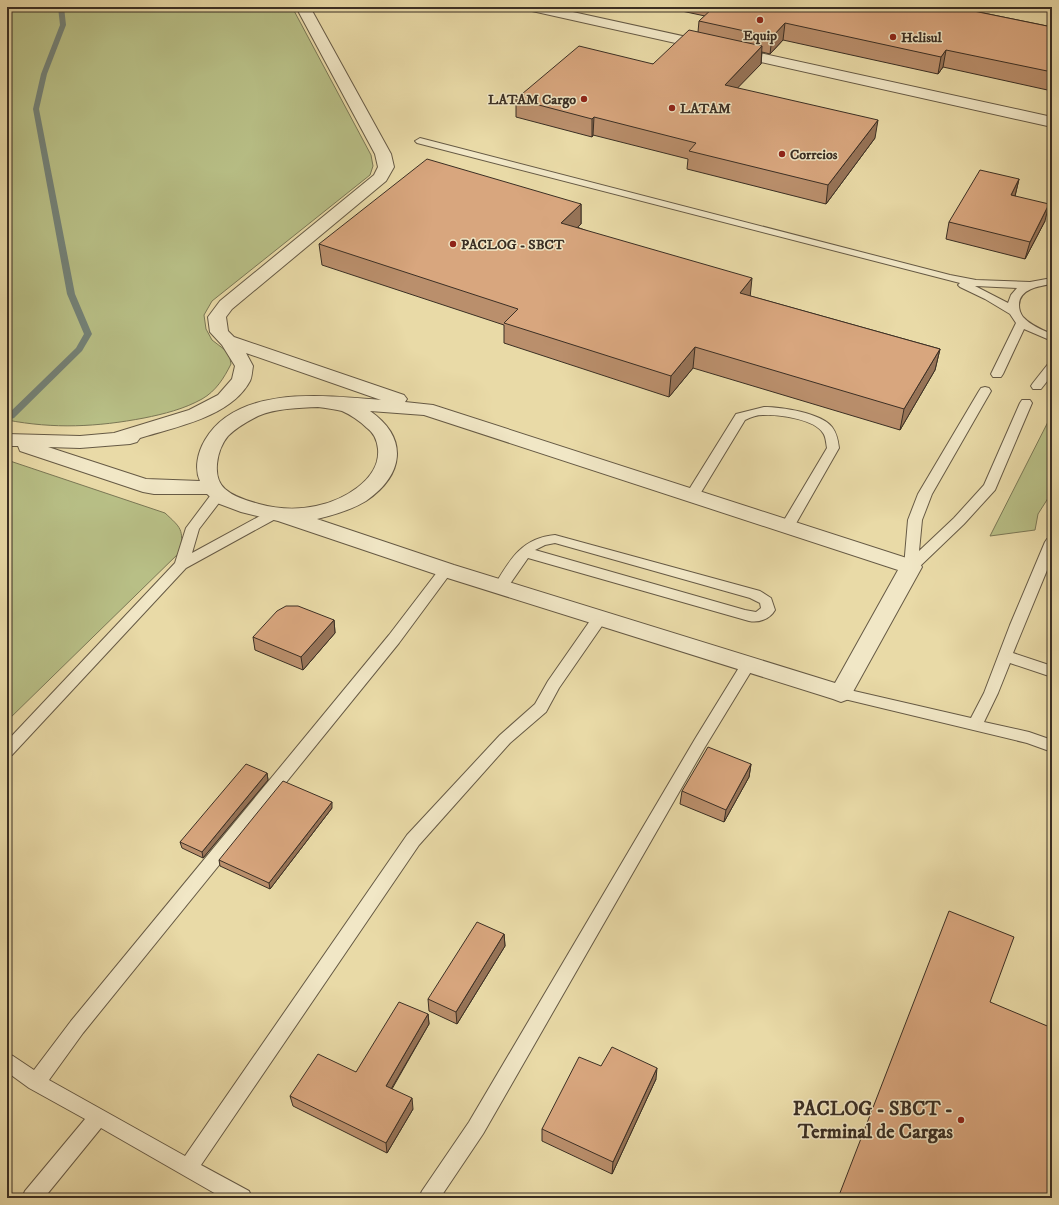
<svg xmlns="http://www.w3.org/2000/svg" width="1059" height="1205" font-family="'IM FELL DW Pica',serif">
  <rect width="100%" height="100%" fill="#e9daa7"/>
  <filter id="stains"><feTurbulence type="fractalNoise" baseFrequency=".005" numOctaves="4"/><feColorMatrix values="0 0 0 0 .2 0 0 0 0 .09 0 0 0 0 .02 0 0 0 .5 -.17"/></filter>
  <radialGradient id="worn" r=".72"><stop offset=".6" stop-color="#630" stop-opacity="0"/><stop offset="1" stop-color="#630" stop-opacity=".3"/></radialGradient>
  <g fill="#b8bf86" stroke="#7a7755">
    <path d="M7,7h285l79,148 2,11 -3,9 -158,126 -8,14 2,14 6,11 17,13 2,11c-7,14 -15,27 -29,35 -18,10 -38,15 -58,19 -47,9 -90,11 -137,2z"/>
    <path d="M1052,414v78l-14,22 -3,16 -45,6z"/>
    <path d="M7,460l158,53c16,15 19,16 15,39l-173,169z"/>
  </g>
  <g fill="none" stroke-linecap="round" stroke-linejoin="round">
    <path fill="#748278" fill-rule="evenodd" d="M58,7h6l2,18 -19,49 -8,35 36,185 17,40 -10,17 -68,67 -3,1 -4,-2 1,-3 68,-66 8,-14 -17,-40 -34,-185 8,-35 19,-49z"/>
    <defs>
      <g id="service">
        <path d="M420,138l530,137 26,5 54,2 22,-4v6c-13,2 -33,5 -33,21 0,4 1,8 4,12 7,8 19,13 29,17v7l-28,-12 -21,45 -2,3h-8l-2,-3 25,-51 -6,-9 -25,-15 -25,-12 -2,-2 2,-2 -543,-140 -2,-2zM975,286h1l41,2 -6,7 -3,8z"/>
        <path d="M1052,363v12l-11,14h-8l-2,-3 2,-3 15,-19z"/>
        <path d="M985,387l4,1 2,3 -59,103 -10,26 -3,31 35,-33 30,-33 36,-82 2,-3h8l2,3 -37,87 -31,34 -48,46 -5,2 -5,-2 -2,-3 4,-47 10,-26 61,-103 2,-3z"/>
        <path d="M764,407c18,0 57,6 68,20 5,7 6,13 7,21l-45,79 -2,3 -5,1 -5,-1 -2,-3 47,-79c-1,-5 -1,-11 -4,-15 -8,-14 -46,-19 -60,-18 -7,0 -12,2 -18,5l-48,79 -5,1 -5,-1 -2,-3 51,-82z"/>
        <path d="M218,491l5,1 2,3 -26,34 -7,24 77,-42 5,-1 5,1 2,3 -2,3 -93,51 -174,187 -5,2v-16l168,-178 11,-35 27,-36z"/>
        <path d="M555,535l205,56 11,7 4,12c-5,9 -16,13 -26,11l-221,-63 -23,33 -5,2 -5,-2 -2,-3c16,-27 28,-50 62,-53zM555,543l195,55 10,5 1,5 -5,4 -11,-2 -210,-60 10,-5z"/>
        <path d="M1052,538v20l-39,95 39,13v11l-42,-14 -12,30 -14,29 45,10 23,8v12l-25,-9 -191,-46 -2,-4 2,-4 5,-1 130,30 13,-25 26,-68 35,-83 2,-3z"/>
        <path d="M446,565l5,2 2,3 -54,73 -316,390 -34,47 136,76 222,-321 93,-100 35,-31 13,-23 46,-66 5,-1 5,1 2,4 -2,4 -45,65 -13,24 -36,31 -91,102 -218,320 48,26 3,7h-29l-122,-70 -57,70h-22l3,-7 60,-72 -56,-31 -22,-16v-18l6,2 21,14 37,-49 318,-386 52,-68z"/>
        <path d="M748,660l5,1 2,4 -50,82 -222,387 -43,64h-21l3,-7 47,-69 226,-383 48,-78z"/>
      </g>
      <g id="minor">
        <path d="M296,7h14l81,147 3,13 -8,14 -154,128 -6,8 2,14 6,6 170,58 3,4 -2,3 28,3 486,157 3,5 -73,132 -8,3 -8,-3 -395,-124 -160,-54 -37,-9 -24,-9 -10,-9h-53l-11,-2 -123,-41 -2,-5h-11v-12l73,2 34,-3 75,-23 29,-15 14,-16 3,-13 -13,-21 -12,-13 -2,-15 12,-16 154,-126 4,-8 -3,-13zM246,353l135,47c-54,-4 -143,-16 -176,40 -7,12 -11,28 -5,41l-54,-2 -98,-32 32,1 50,-4 7,-2 3,-4c35,-11 91,-21 110,-57 2,-4 2,-10 3,-15zM318,407c8,1 16,2 24,4 9,4 18,10 25,17 7,5 10,12 11,21 3,31 -36,52 -62,57 -18,4 -39,3 -57,-2 -11,-3 -25,-7 -34,-15 -14,-12 -8,-40 3,-53 8,-8 20,-15 30,-20 19,-8 40,-8 60,-9zM370,411l54,4 474,155 -63,113 -381,-118 -137,-46c17,-4 34,-9 49,-18 38,-26 43,-63 4,-90z"/>
        <path d="M525,7h25l502,110v10l-520,-116 -5,-1z"/>
      </g>
    </defs>
    <use href="#service" stroke="#665a45" stroke-width="2"/>
    <use href="#minor" stroke="#665a45" stroke-width="2"/>
    <use href="#service" fill="#f1e7c6" fill-rule="evenodd"/>
    <use href="#minor" fill="#f1e7c6" fill-rule="evenodd"/>
  </g>
  <g fill="#ba8f6c" stroke="#3b2f24">
    <path d="M663,7h291l98,20v64l-109,-24 -5,7 -155,-34 -13,14 -8,-2 -1,12 -24,24 138,50 -49,66 -139,-35 1,-10 -95,-24 -1,2 -76,-20v-18l137,-35 45,-32 1,-11 6,-5z"/>
    <path d="M1019,179l-4,17 30,25 -20,38 -79,-20 3,-17z"/>
    <path d="M581,204v20l-4,3 173,69 190,53 -5,21 -35,60 -207,-62 -24,29 -165,-54v-18l-182,-60 -3,-21z"/>
    <path d="M334,620l1,13 -32,37 -48,-20 -2,-13z"/>
    <path d="M751,764l-2,13 -25,45 -44,-18 2,-13z"/>
    <path d="M267,773l1,7 -65,78 -21,-10 -2,-6z"/>
    <path d="M332,808l-62,81 -50,-23 -1,-6z"/>
    <path d="M504,934l1,12 -48,78 -28,-13 -1,-12z"/>
    <path d="M428,1014l1,10 -37,65 21,20 -26,44 -94,-47 -3,-10 66,-24z"/>
    <path d="M601,1066l55,13 -44,95 -70,-33v-12z"/>
  </g>
  <g fill="#977458" stroke="#3b2f24">
    <path d="M785,23l-2,17 -13,14 2,-17z"/>
    <path d="M762,46l-1,18 -38,39 2,-18z"/>
    <path d="M946,50l-3,17 -5,7 3,-17z"/>
    <path d="M594,117l-1,18 -1,2v-18z"/>
    <path d="M878,120l-3,18 -49,66 2,-19z"/>
    <path d="M1019,179l-4,17 -4,-1z"/>
    <path d="M581,204v20l-20,19v-20z"/>
    <path d="M1049,204l-4,17 -20,38 5,-17z"/>
    <path d="M752,278l-2,20 -10,-5z"/>
    <path d="M695,347l-2,21 -24,29 2,-21z"/>
    <path d="M940,349l-5,21 -35,60 4,-21z"/>
    <path d="M334,620l1,13 -32,37 -2,-13z"/>
    <path d="M751,764l-2,13 -25,45 2,-12z"/>
    <path d="M267,773l1,7 -65,78 -1,-6z"/>
    <path d="M332,802v6l-62,81 -1,-6z"/>
    <path d="M504,934l1,12 -48,78 -1,-12z"/>
    <path d="M428,1014l1,10 -42,72 -1,-10z"/>
    <path d="M657,1068l-1,11 -44,95 1,-12z"/>
    <path d="M412,1098l1,11 -26,44 -1,-10z"/>
  </g>
  <g fill="#d8a67e" stroke="#3b2f24">
    <path d="M714,7h240l98,20v45l-106,-22 -5,7 -156,-34 -13,14 -73,-16z"/>
    <path d="M689,30l73,16 -37,39 153,35 -50,65 -139,-34 7,-8 -102,-26 -2,2 -76,-20 63,-53 74,18z"/>
    <path d="M427,159l154,45 -20,19 191,55 -12,15 200,56 -36,60 -209,-62 -24,29 -167,-53 14,-14 -199,-65z"/>
    <path d="M980,170l39,9 -8,16 38,9 -19,38 -81,-20z"/>
    <path d="M286,606h12l36,14 -33,37 -48,-20 24,-26z"/>
    <path d="M708,747l43,17 -25,46 -44,-19z"/>
    <path d="M246,764l21,9 -65,79 -22,-10z"/>
    <path d="M283,781l49,21 -63,81 -50,-23z"/>
    <path d="M949,911l65,26 -24,65 62,26v170h-214z"/>
    <path d="M477,922l27,12 -48,78 -28,-13z"/>
    <path d="M399,1002l29,12 -42,72 26,12 -26,45 -96,-47 28,-42 38,18z"/>
    <path d="M612,1047l45,21 -44,94 -71,-33 37,-72 22,9z"/>
  </g>
  <g fill="#8f2418" stroke="#f1e7c6" stroke-width="1.5">
    <circle cx="760" cy="20" r="4"/>
    <circle cx="893" cy="37" r="4"/>
    <circle cx="584" cy="99" r="4"/>
    <circle cx="672" cy="108" r="4"/>
    <circle cx="782" cy="154" r="4"/>
    <circle cx="453" cy="244" r="4"/>
    <circle cx="961" cy="1120" r="4"/>
  </g>
  <g text-anchor="middle" stroke-width="3" stroke-linejoin="round" paint-order="stroke">
    <g font-size="14" font-weight="bold" fill="#3b2f24" stroke="#f1e7c6" text-anchor="start">
      <text x="760" y="40" text-anchor="middle">Equip</text>
      <text x="901" y="42">Helisul</text>
      <text x="576" y="104" text-anchor="end">LATAM Cargo</text>
      <text x="680" y="113">LATAM</text>
      <text x="790" y="159">Correios</text>
      <text x="461" y="249">PACLOG - SBCT</text>
    </g>
    <g font-size="20" font-weight="bold" fill="#3b2f24" stroke="#f1e7c6" text-anchor="end">
      <text x="953" y="1115">PACLOG - SBCT -<tspan x="953" dy="23">Terminal de Cargas</tspan></text>
    </g>
  </g>
  <rect width="1059" height="1205" fill="none" stroke="#e9daa7" stroke-width="24"/>
  <rect x="8" y="8" width="1043" height="1189" fill="none" stroke="#3b2f24" stroke-width="2"/>
  <rect x="12" y="12" width="1035" height="1181" fill="none" stroke="#3b2f24"/>
  <rect width="100%" height="100%" filter="url(#stains)"/>
  <rect width="100%" height="100%" fill="url(#worn)"/>
</svg>
